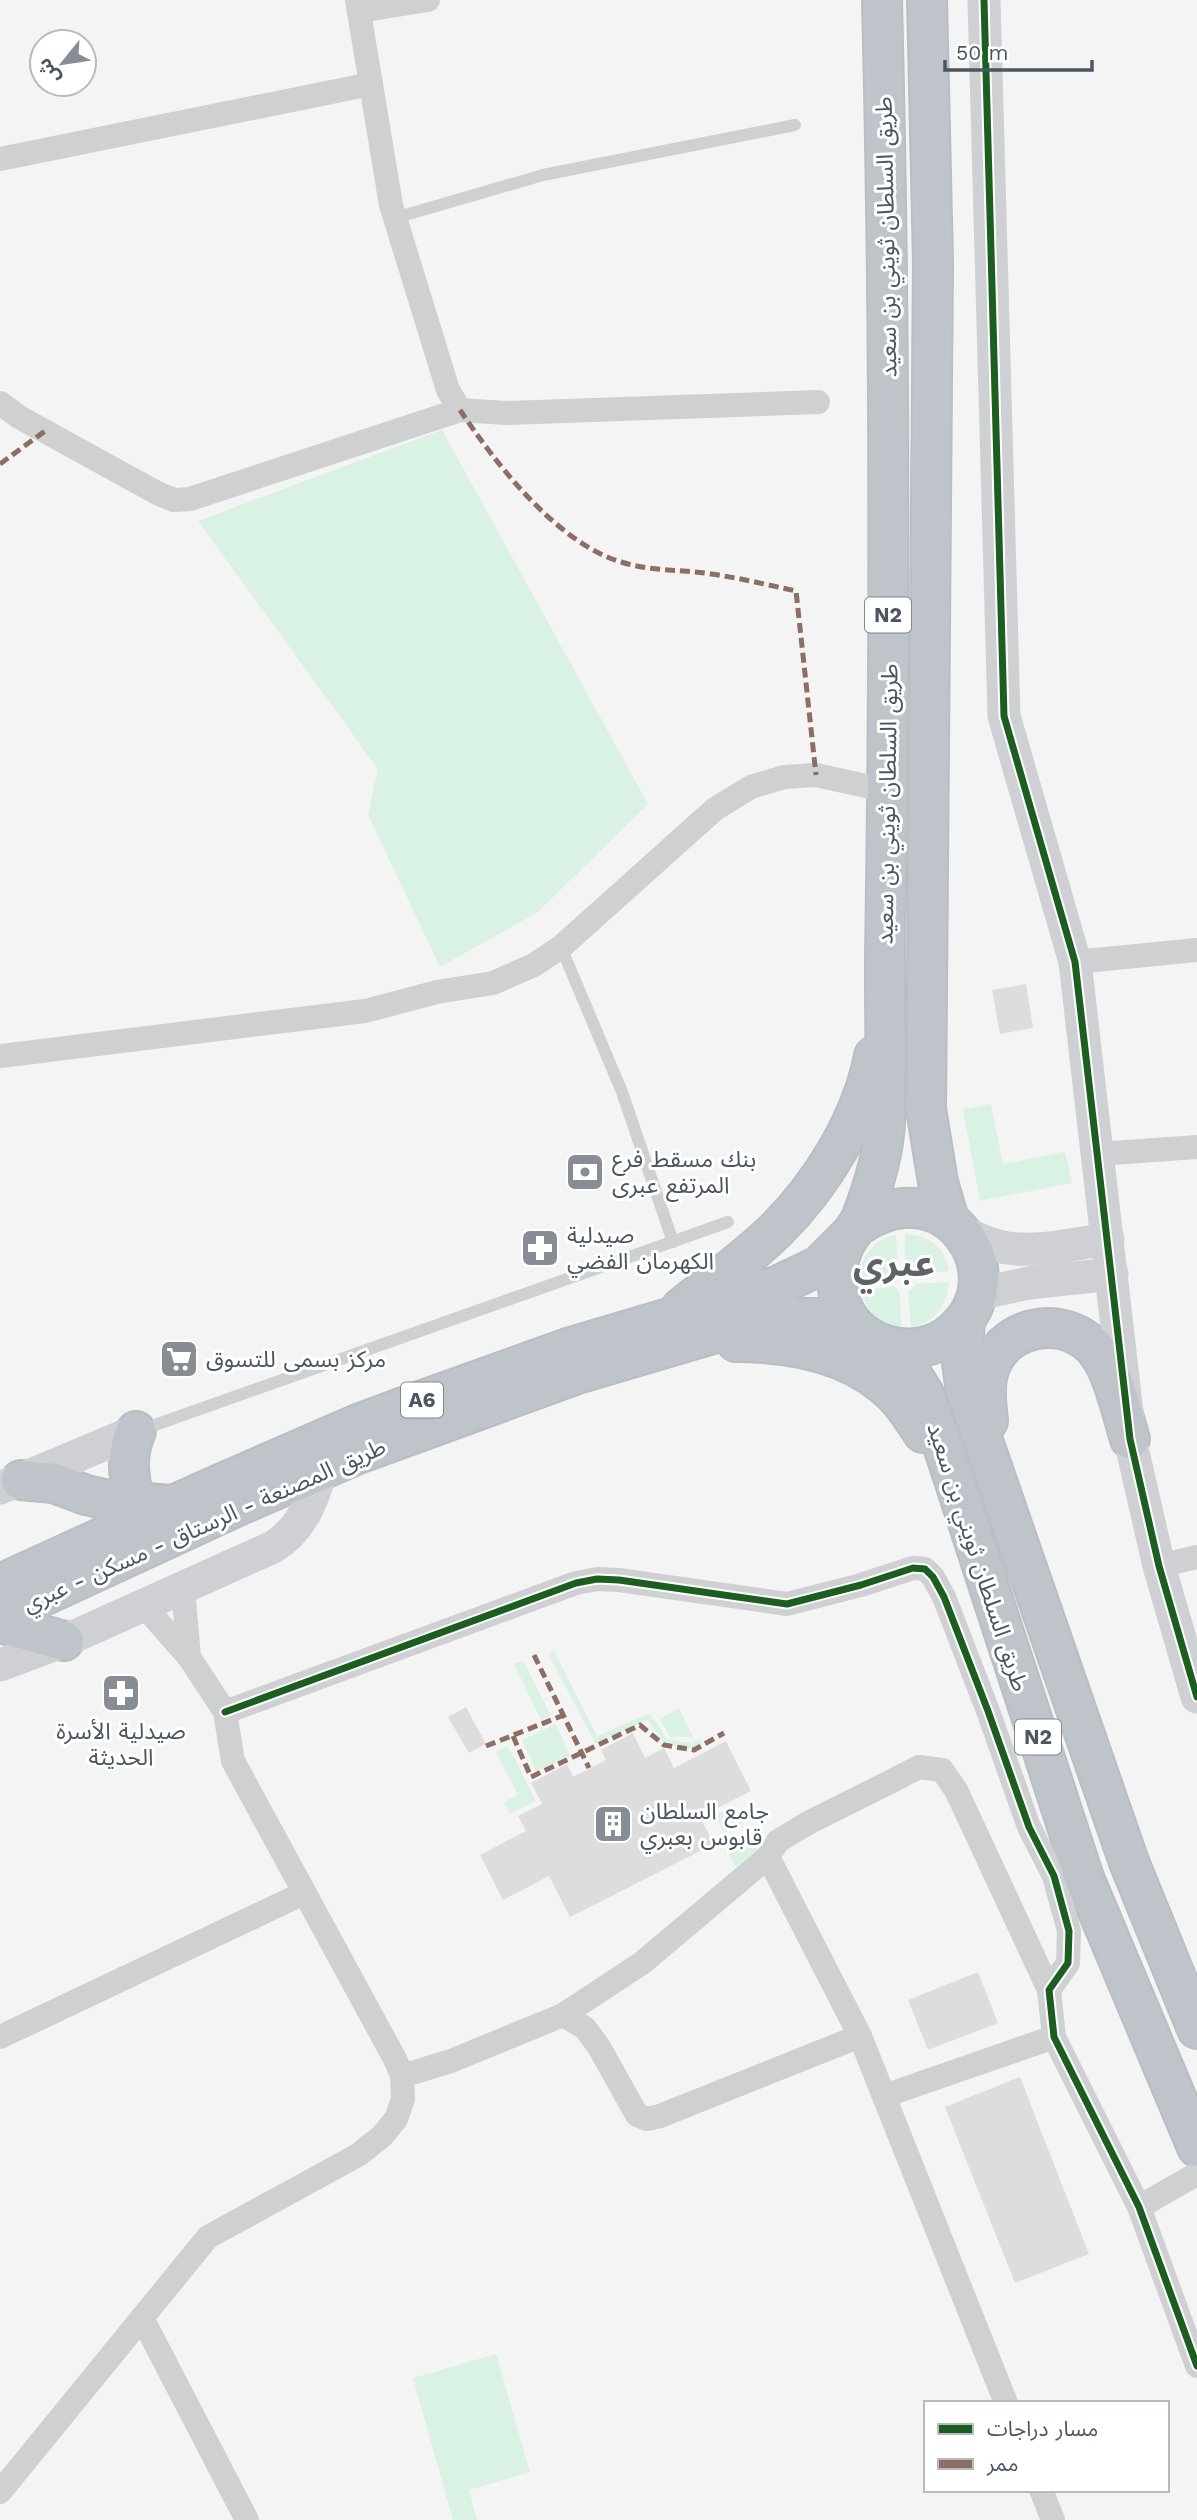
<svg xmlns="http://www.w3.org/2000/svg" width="1197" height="2520" font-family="'Work Sans','Noto Sans Arabic',sans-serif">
  <rect width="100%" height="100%" fill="#f4f4f4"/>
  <g fill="#d9f2e3">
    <path d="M442,430l206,374 -110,108 -98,55 -72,-152 10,-46 -180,-248z"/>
    <path d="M991,1104l12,60 62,-12 7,31 -92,18 -17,-92z"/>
    <path d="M905,1234c23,0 40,14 44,37l-35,4 -4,-5 -5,-3z"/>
    <path d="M896,1235l2,35 -6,6 -34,5c2,-22 15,-43 38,-46z"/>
    <path d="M949,1282c-1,22 -15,42 -38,45l-3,-35 8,-8z"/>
    <path d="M894,1286l6,7 1,33c-21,-1 -33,-14 -40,-33v-2z"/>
    <path d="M554,1651l43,85 53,-23 17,26 25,4 8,-5 3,5 -9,5 -27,-3 -3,-2 -16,-23 -53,23 -47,-90z"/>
    <path d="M523,1660l28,56 -10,4 -27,-56z"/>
    <path d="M679,1708l14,29h-23l-10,-18z"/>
    <path d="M556,1724l14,32 -34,15 -14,-31z"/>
    <path d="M508,1746l28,55 -26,13 -6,-12 14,-7 -22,-43z"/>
    <path d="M734,1806l9,17 -19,10 -9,-18z"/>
    <path d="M750,1835l8,15 -21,18 -12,-20z"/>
    <path d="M496,2354l34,118 -61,18 8,30h-24l-40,-142z"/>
  </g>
  <g fill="#ddddde">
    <path d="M1026,984l7,44 -33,6 -8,-44z"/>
    <path d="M466,1707l20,37 -17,9 -21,-36z"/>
    <path d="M633,1733l12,25 19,-10 10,20 52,-27 25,50 -51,26 14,27 -144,73 -21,-41 -46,24 -23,-45 46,-24 -8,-15 24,-12 -11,-21 36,-19 6,13 33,-17 -5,-10z"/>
    <path d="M978,1972l20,51 -70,27 -20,-50z"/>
    <path d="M1020,2077l69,177 -74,29 -70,-176z"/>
  </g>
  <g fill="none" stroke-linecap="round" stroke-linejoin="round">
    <defs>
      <g id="highway">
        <path d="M927,0l6,263 -7,846 12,73 11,38"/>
        <path d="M858,1226c87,-62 162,50 95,106 -38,33 -103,14 -114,-36 -4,-20 -2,-39 8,-56 5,-8 10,-13 14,-21 12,-31 23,-65 24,-98 1,-53 0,-107 0,-160 5,-321 5,-641 -3,-961"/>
        <path d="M681,1308c32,-26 67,-50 96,-79 45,-45 85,-110 97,-173"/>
        <path d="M965,1320l-3,43 4,29 163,470 68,167"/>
        <path d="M736,1342c58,0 119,11 161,55 10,11 18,24 26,36"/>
        <path d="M873,1342l34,25 17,27 19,52 141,432 113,269"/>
        <path d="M988,1421c-2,-19 -5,-41 4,-59 17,-35 65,-45 96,-20 24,19 33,69 42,97"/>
        <path d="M21,1480l33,3 32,12 22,5 63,5"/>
        <path d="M134,1502c-5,-26 -9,-46 2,-71"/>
        <path d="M0,1584l204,-93 154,-67 54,-20 156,-56 209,-62 42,-20 29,-29"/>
        <path d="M0,1616l240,-111 118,-51 222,-81 139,-41 63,-14h38l32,5"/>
        <path d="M0,1623l64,18"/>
      </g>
    </defs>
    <use href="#highway" stroke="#b9bec3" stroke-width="42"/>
    <g stroke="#ced0d2" stroke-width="12">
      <path d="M395,218l148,-43 252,-50"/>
      <path d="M561,947l61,145 51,150"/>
      <path d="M138,1431l590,-209"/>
    </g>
    <g stroke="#ced0d2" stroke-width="24">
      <path d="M357,0l34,205 57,185 12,20"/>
      <path d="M359,11l69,-11"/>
      <path d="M0,159l371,-75"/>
      <path d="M0,403l19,14 140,77 15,6 16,-1 270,-89 46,3 312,-11"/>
      <path d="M1075,962l122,-12"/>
      <path d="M0,1056l365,-45 72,-19 56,-9 41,-18 27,-18 154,-138 36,-22 33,-10 32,-2 73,16"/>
      <path d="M1098,1154l99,-7"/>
      <path d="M1159,1566l38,-9"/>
      <path d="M183,1589l6,68"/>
      <path d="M225,1712l351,-129 21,-4 22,1 168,24 74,-19 52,-17 12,1 8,8 11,20 44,114 41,116 25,49 15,55 -1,32 -19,27 5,47 85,170 58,159"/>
      <path d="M768,1857l92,179 146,367"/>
      <path d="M563,2015l22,13 14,19 38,68 10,4 13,-3 200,-80"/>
      <path d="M0,2037l304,-144"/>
      <path d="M402,2076l49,-15 112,-46 79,-52 126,-106 10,-16 30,-18 78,-39 33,-17 23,3 14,20 93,200"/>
      <path d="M884,2096l170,-59"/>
      <path d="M1139,2207l58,-33"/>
      <path d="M142,2318l105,202"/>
      <path d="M1041,2490l12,30"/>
      <path d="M0,2492l208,-255 150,-82 24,-19 14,-17 7,-20 -1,-23 -6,-15 -163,-300 -8,-49 -36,-55 -45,-51"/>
    </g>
    <g stroke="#ced0d4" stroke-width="33">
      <path d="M984,0l20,716 71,246 55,477 29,127 38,131"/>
      <path d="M961,1231c15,7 30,15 47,17 32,5 68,-5 100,-9"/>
      <path d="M977,1294l52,-11 83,-9"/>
      <path d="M0,1488l136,-57"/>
      <path d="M0,1665l64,-24 209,-94c28,-17 40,-46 48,-77"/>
    </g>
    <use href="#highway" stroke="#bec4c9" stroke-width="38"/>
    <g stroke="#8d6e63" stroke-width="5" stroke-dasharray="10 5" stroke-linecap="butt">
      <path d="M460,410c36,54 97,133 161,152 33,10 59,7 90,12 29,4 57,11 85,17l20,184"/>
      <path d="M0,464l45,-33"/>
      <path d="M534,1655l55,113"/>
      <path d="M513,1736l18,41 109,-52 24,20 30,5 30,-17"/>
      <path d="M486,1746l78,-31"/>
    </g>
    <defs>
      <g id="cycleway">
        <path d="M984,0l20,716 71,246 55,477 29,127 38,131"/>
        <path d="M225,1712l351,-129 21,-4 22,1 168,24 74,-19 52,-17 12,1 8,8 11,20 44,114 41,116 25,49 15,55 -1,32 -19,27 5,47 85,170 58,159"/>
      </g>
    </defs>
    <use href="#cycleway" stroke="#fff" stroke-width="11"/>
    <use href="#cycleway" stroke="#1b5e20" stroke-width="7"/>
  </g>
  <defs>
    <symbol id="bank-square" viewBox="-11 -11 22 22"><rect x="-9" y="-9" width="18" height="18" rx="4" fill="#868d94" stroke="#fff"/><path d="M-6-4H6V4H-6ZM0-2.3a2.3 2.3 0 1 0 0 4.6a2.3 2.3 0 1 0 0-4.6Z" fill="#fff"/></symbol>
    <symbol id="pharmacy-square" viewBox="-11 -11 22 22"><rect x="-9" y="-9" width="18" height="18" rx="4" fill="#868d94" stroke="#fff"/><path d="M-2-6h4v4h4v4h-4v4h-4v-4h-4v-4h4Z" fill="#fff"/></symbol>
    <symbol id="supermarket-square" viewBox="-11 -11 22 22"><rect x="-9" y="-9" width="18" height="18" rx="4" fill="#868d94" stroke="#fff"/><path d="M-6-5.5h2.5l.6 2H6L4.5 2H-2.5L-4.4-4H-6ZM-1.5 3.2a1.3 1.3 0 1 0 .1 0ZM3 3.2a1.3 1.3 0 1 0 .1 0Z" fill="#fff"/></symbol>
    <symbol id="building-square" viewBox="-11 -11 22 22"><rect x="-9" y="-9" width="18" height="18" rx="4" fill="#868d94" stroke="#fff"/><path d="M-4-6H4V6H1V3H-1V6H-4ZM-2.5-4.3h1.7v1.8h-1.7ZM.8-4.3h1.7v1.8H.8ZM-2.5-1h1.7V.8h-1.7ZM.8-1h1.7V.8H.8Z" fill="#fff"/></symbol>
  </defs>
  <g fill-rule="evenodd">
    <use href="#bank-square" x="563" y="1150" width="44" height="44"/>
    <use href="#pharmacy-square" x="518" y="1226" width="44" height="44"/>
    <use href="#supermarket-square" x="157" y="1337" width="44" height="44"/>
    <use href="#pharmacy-square" x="99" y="1671" width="44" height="44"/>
    <use href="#building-square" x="591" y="1802" width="44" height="44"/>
  </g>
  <g text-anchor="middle" stroke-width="6" stroke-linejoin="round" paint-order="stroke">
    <g fill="#fff" stroke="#808990" stroke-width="2">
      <rect x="865" y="597.5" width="46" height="35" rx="5"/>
      <rect x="401" y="1382.5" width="42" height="35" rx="5"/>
      <rect x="1015" y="1719.5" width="46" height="35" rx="5"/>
    </g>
    <g font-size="21" font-weight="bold" fill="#4a5661">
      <text x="888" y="622">N2</text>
      <text x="422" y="1407">A6</text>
      <text x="1038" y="1744">N2</text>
    </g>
    <g font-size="23" fill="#4a5661" stroke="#fff">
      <text transform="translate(886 237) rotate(-91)" y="8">طريق السلطان ثويني بن سعيد</text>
      <text transform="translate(887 804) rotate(-89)" y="8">طريق السلطان ثويني بن سعيد</text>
      <text transform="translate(204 1525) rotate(-24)" y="8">طريق المصنعة - الرستاق - مسكن - عبري</text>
      <text transform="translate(978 1557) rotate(72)" y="8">طريق السلطان ثويني بن سعيد</text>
    </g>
    <g font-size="23" fill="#4a5661" stroke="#fff" text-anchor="start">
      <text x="612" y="1167">بنك مسقط فرع<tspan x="612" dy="26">المرتفع عبرى</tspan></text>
      <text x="567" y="1243">صيدلية<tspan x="567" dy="26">الكهرمان الفضي</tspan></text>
      <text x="206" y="1367">مركز بسمى للتسوق</text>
      <text x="121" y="1739" text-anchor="middle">صيدلية الأسرة<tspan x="121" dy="26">الحديثة</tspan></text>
      <text x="640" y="1819">جامع السلطان<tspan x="640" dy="26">قابوس بعبري</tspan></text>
    </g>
    <g font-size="37" font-weight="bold" fill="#5f6368" stroke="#fff">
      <text x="894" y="1276">عبري</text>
    </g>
  </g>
  <rect x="924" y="2401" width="245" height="91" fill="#ffffff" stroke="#b7bbc0" stroke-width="2"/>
  <rect x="938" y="2424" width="35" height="10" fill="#1b5e20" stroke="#b7bbc0" stroke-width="2"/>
  <text x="987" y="2436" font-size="21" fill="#4a5661">مسار دراجات</text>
  <rect x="938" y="2459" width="35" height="10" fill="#8d6e63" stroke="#b7bbc0" stroke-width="2"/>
  <text x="987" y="2471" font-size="21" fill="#4a5661">ممر</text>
  <g transform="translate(63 63) rotate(240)"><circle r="33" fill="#ffffff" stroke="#b7bbc0" stroke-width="2"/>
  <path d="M0-5L12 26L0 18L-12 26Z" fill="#868d94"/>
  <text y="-10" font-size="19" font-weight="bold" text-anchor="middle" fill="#4a5661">ش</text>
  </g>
  <path d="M945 60v10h147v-10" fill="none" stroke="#4a5661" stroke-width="3.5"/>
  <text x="956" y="60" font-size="21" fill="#4a5661" stroke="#ffffff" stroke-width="5" paint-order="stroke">50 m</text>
</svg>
